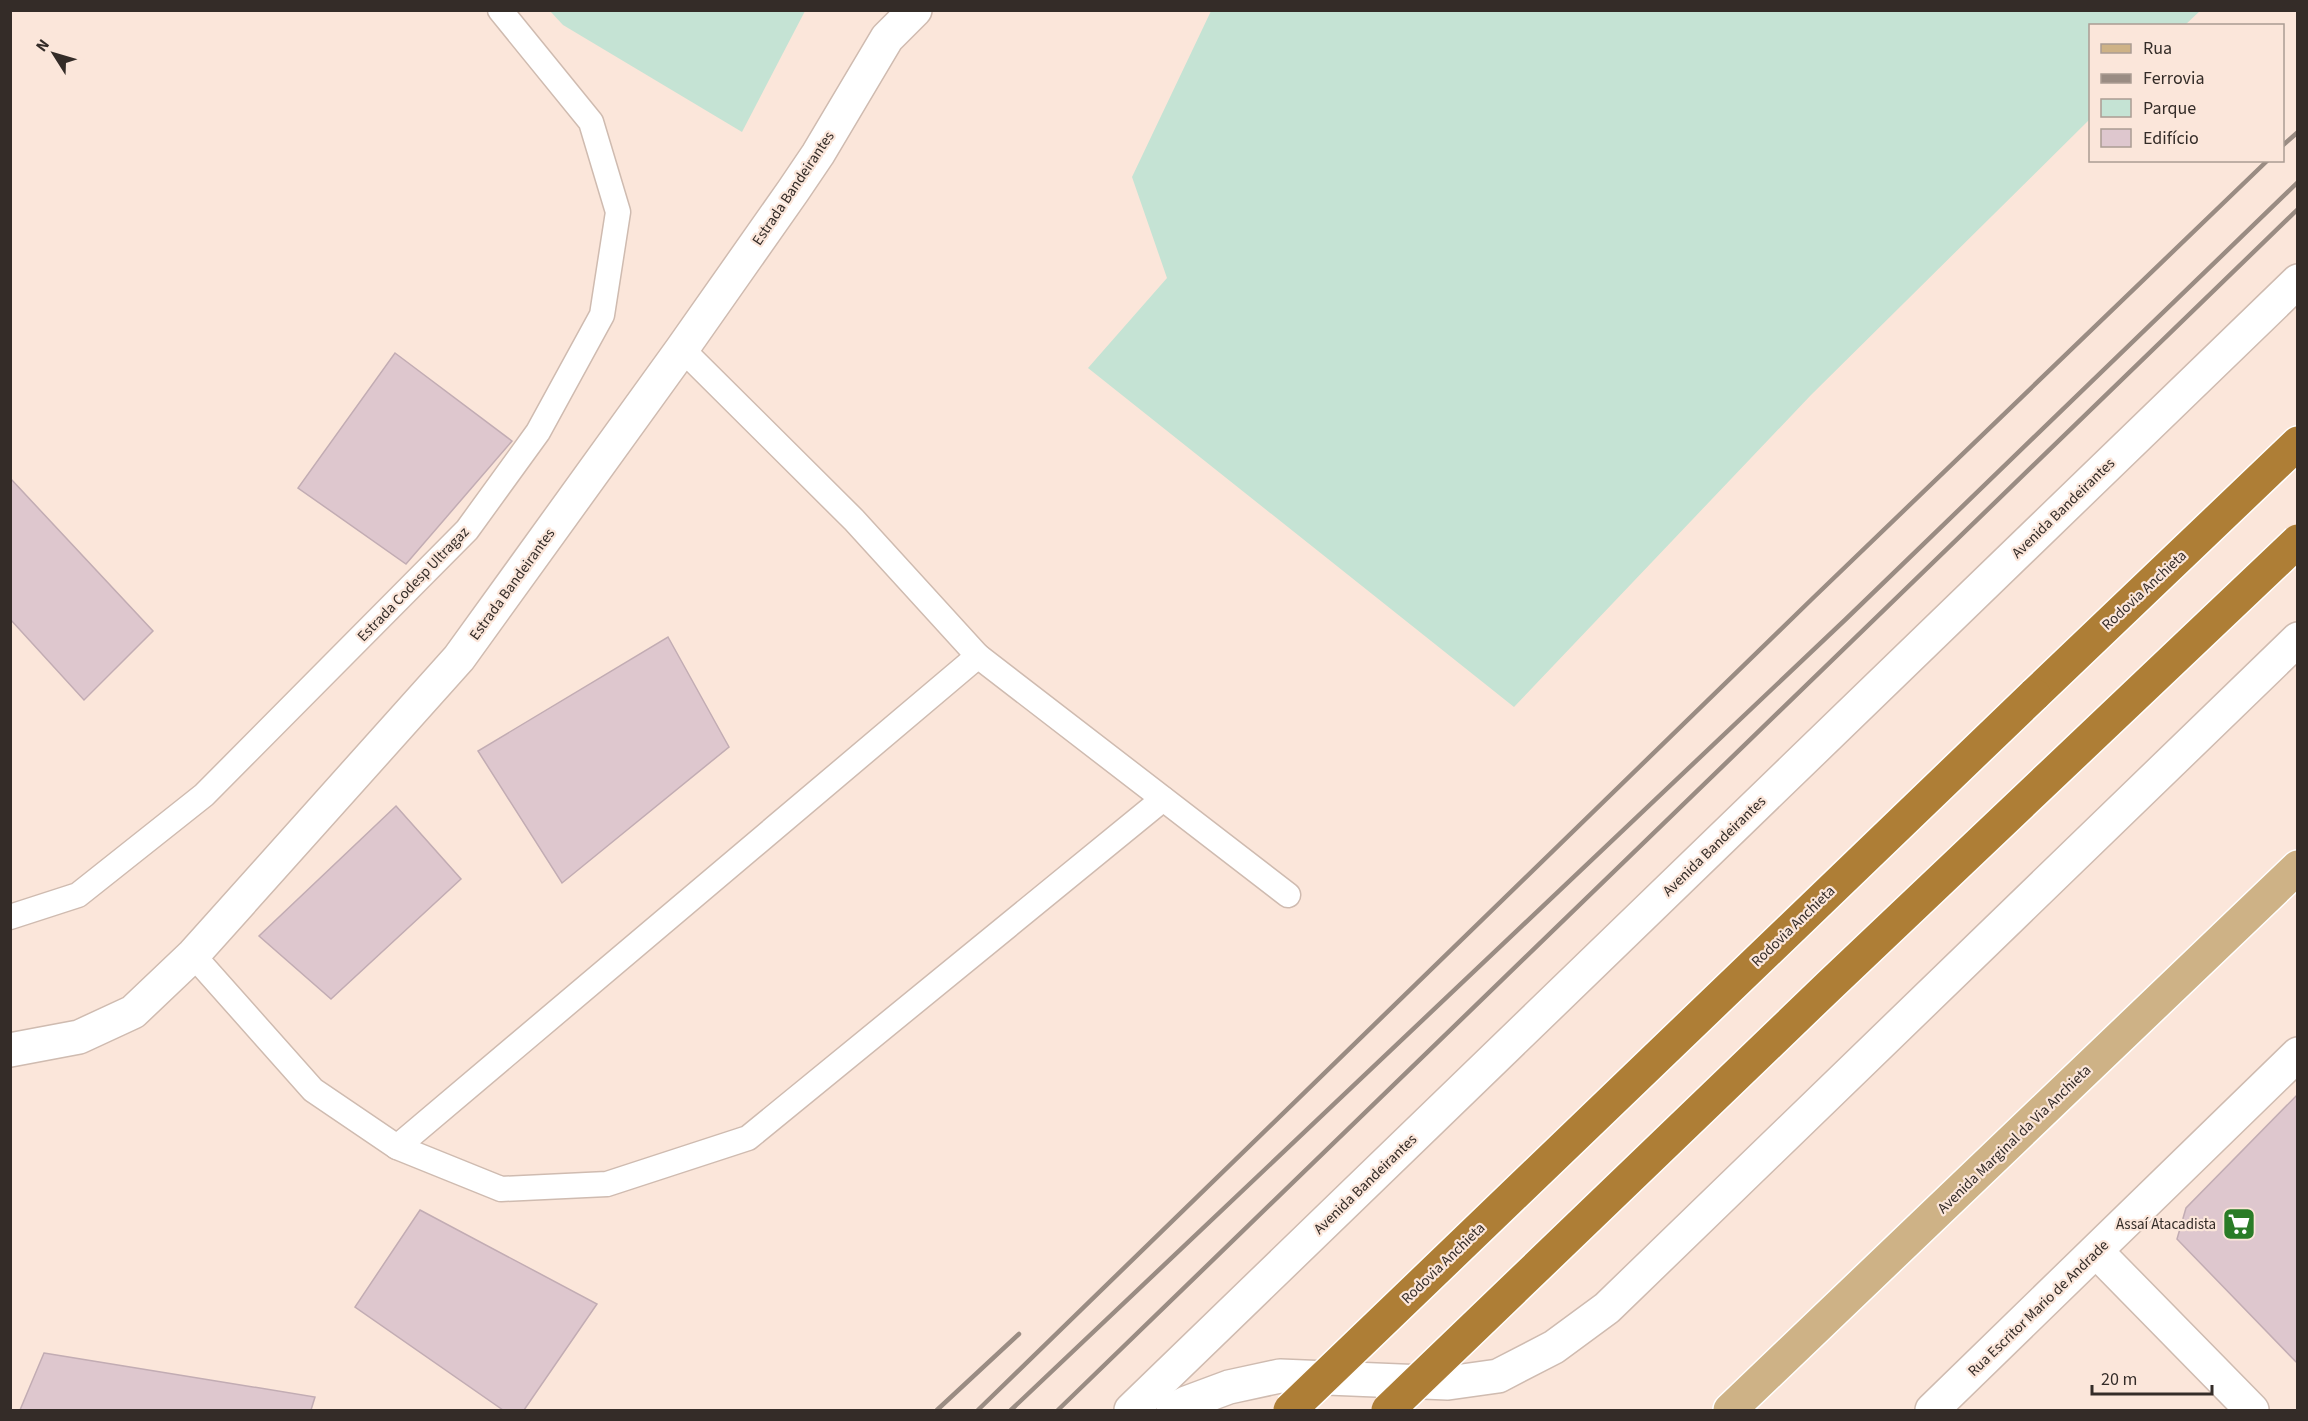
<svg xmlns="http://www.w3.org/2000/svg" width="2308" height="1421" font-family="'Source Sans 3',sans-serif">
  <rect width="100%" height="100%" fill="#fbe6da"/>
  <g fill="#c5e3d4">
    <path d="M550,11h255l-63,121 -179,-107z"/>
    <path d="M1211,11v-1l989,1 -15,14 -95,1v93l-279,276 -297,312 -426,-339 79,-90 -35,-101z"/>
  </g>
  <g fill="#dec7ce" stroke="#c2acb3" stroke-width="1.5">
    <path d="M395,353l117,88 -106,123 -108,-76z"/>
    <path d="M10,478l143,153 -69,69 -74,-81z"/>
    <path d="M668,637l61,110 -167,136 -84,-132z"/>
    <path d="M396,806l65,73 -130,120 -72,-63z"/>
    <path d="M2298,1094v270l-121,-125 9,-31z"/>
    <path d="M420,1210l177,94 -73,106h-21l-148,-103z"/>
    <path d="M44,1353l271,44 -4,13h-291z"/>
  </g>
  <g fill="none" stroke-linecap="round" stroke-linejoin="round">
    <defs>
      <g id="service">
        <path d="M682,349l172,171 124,136 310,239"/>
        <path d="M10,917l68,-22 126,-100 263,-265 71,-98 64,-117 16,-103 -27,-90 -91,-112"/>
        <path d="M193,955l120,135 84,57 581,-491"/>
        <path d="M397,1147l104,42 106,-5 141,-46 415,-339"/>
      </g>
      <g id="minor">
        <path d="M10,1050l69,-13 54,-25 60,-57 266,-297 223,-309 111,-158 25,-37 69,-116 28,-28"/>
        <path d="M2097,1252l155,158"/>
        <path d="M1932,1410l366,-356"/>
      </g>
      <g id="secondary">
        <path d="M1131,1410l1167,-1129"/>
        <path d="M1173,1410l13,-7 43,-16 51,-11 168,7 50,-7 56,-29 53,-39 691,-669"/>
      </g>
      <path id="primary" d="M1730,1410l568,-543"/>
      <path id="motorway" d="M2034,695l264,-252"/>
    </defs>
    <use href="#service" stroke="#cfbbb0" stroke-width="27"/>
    <use href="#minor" stroke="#cfbbb0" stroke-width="36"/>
    <use href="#secondary" stroke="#cfbbb0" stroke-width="36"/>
    <use href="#primary" stroke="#fff" stroke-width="36"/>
    <use href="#motorway" stroke="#fff" stroke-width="36"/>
    <use href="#service" stroke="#fff" stroke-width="24"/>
    <use href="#minor" stroke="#fff" stroke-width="33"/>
    <use href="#secondary" stroke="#fff" stroke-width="33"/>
    <use href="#primary" stroke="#ceb286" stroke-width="33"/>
    <use href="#motorway" stroke="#ae7e36" stroke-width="33"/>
    <g stroke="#9a8c83" stroke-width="4.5">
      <path d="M2282,146l16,-14"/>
      <path d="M937,1410l82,-76"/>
      <path d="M978,1410l834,-811 456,-439"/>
      <path d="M1011,1410l835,-791 452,-437"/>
      <path d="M1058,1410l1240,-1201"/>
    </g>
    <defs>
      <g id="motorway-bridge">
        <path d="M1290,1410l744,-715"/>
        <path d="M1388,1410l442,-425 468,-444"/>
      </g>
    </defs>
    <use href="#motorway-bridge" stroke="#fff" stroke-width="36" stroke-linecap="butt"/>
    <use href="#motorway-bridge" stroke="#ae7e36" stroke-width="33"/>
  </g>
  <defs>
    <symbol id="supermarket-square" viewBox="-11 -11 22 22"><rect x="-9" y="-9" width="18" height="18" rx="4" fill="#2a7c27" stroke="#fbe6da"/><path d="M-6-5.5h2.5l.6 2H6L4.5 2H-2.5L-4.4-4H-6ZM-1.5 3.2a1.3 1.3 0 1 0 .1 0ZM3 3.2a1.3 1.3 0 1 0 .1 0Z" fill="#fff"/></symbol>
  </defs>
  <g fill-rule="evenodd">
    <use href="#supermarket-square" x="2220" y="1205" width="38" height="38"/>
  </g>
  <g text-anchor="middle" stroke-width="4.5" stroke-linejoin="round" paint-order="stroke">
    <g font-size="15" fill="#342c28" stroke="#fbe6da">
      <text transform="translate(793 188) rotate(-56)" y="5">Estrada Bandeirantes</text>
      <text transform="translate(2063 508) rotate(-44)" y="5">Avenida Bandeirantes</text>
      <text transform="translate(413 584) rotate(-46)" y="5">Estrada Codesp Ultragaz</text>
      <text transform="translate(512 584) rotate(-54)" y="5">Estrada Bandeirantes</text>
      <text transform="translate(2144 590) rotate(-43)" y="5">Rodovia Anchieta</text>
      <text transform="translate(1714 846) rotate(-44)" y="5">Avenida Bandeirantes</text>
      <text transform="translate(1793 926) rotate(-44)" y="5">Rodovia Anchieta</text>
      <text transform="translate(2014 1139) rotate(-44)" y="5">Avenida Marginal da Via Anchieta</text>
      <text transform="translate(1365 1184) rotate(-44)" y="5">Avenida Bandeirantes</text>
      <text transform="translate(1443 1263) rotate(-44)" y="5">Rodovia Anchieta</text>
      <text transform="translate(2038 1308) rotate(-44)" y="5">Rua Escritor Mario de Andrade</text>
    </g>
    <g font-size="15" fill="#342c28" stroke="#fbe6da" text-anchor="end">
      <text x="2216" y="1229">Assaí Atacadista</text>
    </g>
  </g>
  <rect width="2308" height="1421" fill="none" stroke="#342c28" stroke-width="24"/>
  <rect x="2089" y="24" width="195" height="138" fill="#fbe6da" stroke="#ab9c93" stroke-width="1.5"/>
  <rect x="2101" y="44" width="30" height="9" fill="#ceb286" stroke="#ab9c93" stroke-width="1.5"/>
  <text x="2143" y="54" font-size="18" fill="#342c28">Rua</text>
  <rect x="2101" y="74" width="30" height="9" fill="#9a8c83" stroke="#ab9c93" stroke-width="1.5"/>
  <text x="2143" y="84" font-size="18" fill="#342c28">Ferrovia</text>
  <rect x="2101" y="99" width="30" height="18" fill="#c5e3d4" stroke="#ab9c93" stroke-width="1.5"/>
  <text x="2143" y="114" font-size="18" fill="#342c28">Parque</text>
  <rect x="2101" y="129" width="30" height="18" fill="#dec7ce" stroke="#ab9c93" stroke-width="1.5"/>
  <text x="2143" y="144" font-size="18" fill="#342c28">Edifício</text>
  <g transform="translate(54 54) rotate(307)" stroke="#fbe6da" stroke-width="4.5" paint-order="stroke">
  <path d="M0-4.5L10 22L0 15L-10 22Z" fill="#342c28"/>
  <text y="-9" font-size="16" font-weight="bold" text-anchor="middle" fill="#342c28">N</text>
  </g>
  <path d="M2092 1385v9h120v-9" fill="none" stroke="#342c28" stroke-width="3"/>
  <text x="2101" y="1385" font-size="18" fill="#342c28" stroke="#fbe6da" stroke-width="4.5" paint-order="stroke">20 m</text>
</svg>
